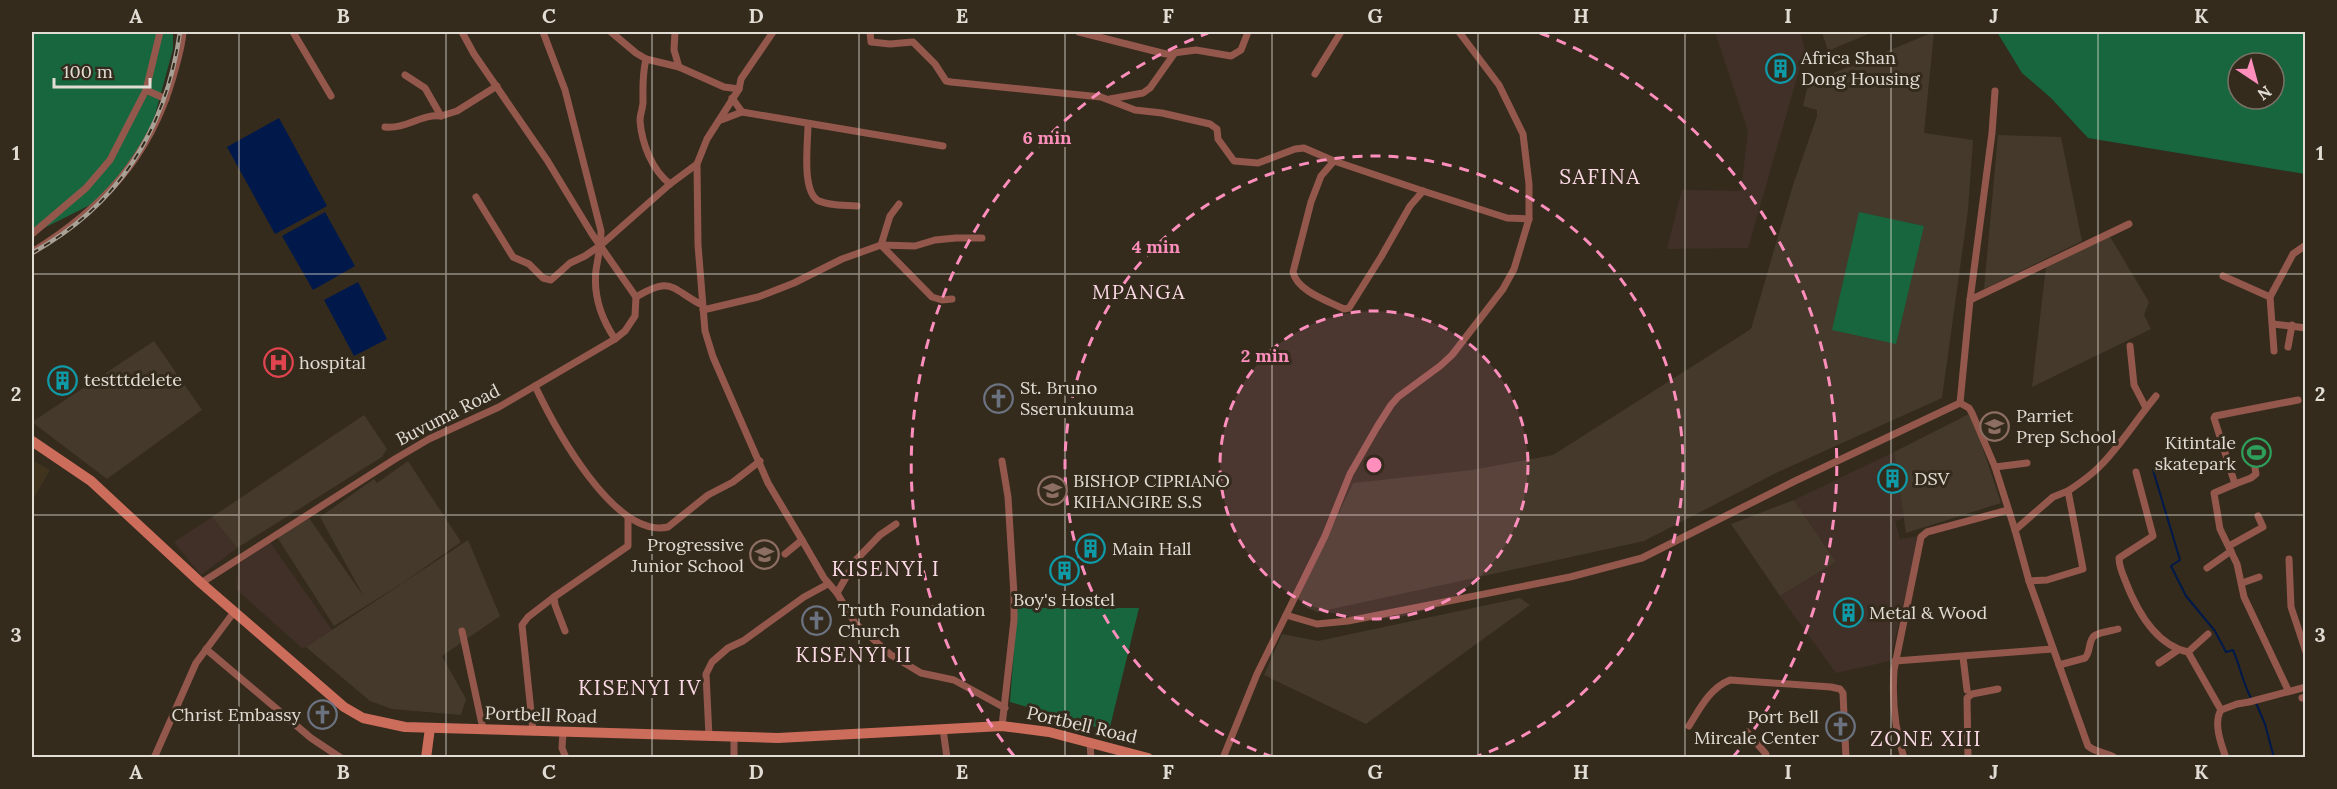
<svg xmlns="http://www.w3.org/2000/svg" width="2337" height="789" font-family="Lora,serif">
  <rect width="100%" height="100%" fill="#342b1d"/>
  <g fill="#413027">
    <path d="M1715,32h85l5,18 -57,198 -81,1 15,-59 59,1 7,-60z"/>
    <path d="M1894,452l10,66 -9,3 5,18 19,-3 -29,125 -54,12 -56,-77 56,-34 -42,-62z"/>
    <path d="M212,517l25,31 -36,27 -27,-33z"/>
    <path d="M269,541l63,89 -29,19 -66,-59 1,-25z"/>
  </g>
  <g fill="#44392a">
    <path d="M1822,32h51l-45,19z"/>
    <path d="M1934,32l-10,101 49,7 -5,70 -26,188 -164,74 -134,69 -326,71 -11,-4 -9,-9 55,-116 119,-13 81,-15 198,-126 42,-144 24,-69v-6l-14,-4 4,-17 9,-9z"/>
    <path d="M1998,135l63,2 21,104 -98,48z"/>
    <path d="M2109,235l40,67 -5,13 7,14 -119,58 14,-121z"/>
    <path d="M154,341l48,69 -95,69 -75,-57z"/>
    <path d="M1971,413l30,90 -95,30 -12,-81z"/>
    <path d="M364,415l23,34 -5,8 -145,91 -25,-31z"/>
    <path d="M408,461l53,81 -57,40 -70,44 -57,-89 32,-19 55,79 -44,-80 54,-38 3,4z"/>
    <path d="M1794,500l42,62 -56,34 -49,-72z"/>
    <path d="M468,540l32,76 -58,40 24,43 -5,16 -69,-6 -22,-8 -64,-54z"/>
    <path d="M1520,598l10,7 -164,119 -102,-49 18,-41 36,7z"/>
  </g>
  <path fill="#40341f" d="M32,460l18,10 -18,31z"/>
  <g fill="#17663e" fill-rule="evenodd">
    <path d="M32,32h141v17l-21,77 -44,70 -76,38z"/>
    <path d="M1997,32h308v142l-217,-36 -37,-40 -29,-25zM2238,63h36v36h-36z"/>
    <path d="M1859,212l65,14 -28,118 -64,-14z"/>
    <path d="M1017,608h122l-30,123 -99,-29z"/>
  </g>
  <g fill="#00194a">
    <path d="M279,118l48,88 -52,28 -48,-87z"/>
    <path d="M325,212l30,54 -42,24 -31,-54z"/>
    <path d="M358,282l29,57 -33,17 -30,-56z"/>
  </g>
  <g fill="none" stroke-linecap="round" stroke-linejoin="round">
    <g stroke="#00194a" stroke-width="2">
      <path d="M2153,470l27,90 -9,6 15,30 29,35 11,21 7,-2c7,16 10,34 19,50"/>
      <path d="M2256,703l9,21 9,34"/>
    </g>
    <g stroke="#93574c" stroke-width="7">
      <path d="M293,32l38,64"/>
      <path d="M543,32l22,58 36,141c0,14 -3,26 -5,39 -3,26 5,48 19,69"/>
      <path d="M611,32l25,21 10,6c-4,17 -3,26 -3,43 0,6 -3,12 -3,19 2,23 12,49 30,63"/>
      <path d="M675,32l-1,18 5,17 45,20 15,2"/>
      <path d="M870,32l1,10 19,2 23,-2 22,22 11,17 5,1 150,15 34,13 27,3 48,11 7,5 1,10 16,22 24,2 37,-14 9,-1 30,13 89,30 84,27 22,1"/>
      <path d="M1079,32l87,22 30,-4 35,6 10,-6 7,-18"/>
      <path d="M646,59l33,8"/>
      <path d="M1315,74l26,-42"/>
      <path d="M405,75l20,13 16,28 16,-5 40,-25"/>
      <path d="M146,90l20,9"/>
      <path d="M732,98l10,14 201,34"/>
      <path d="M1110,99l33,-6 7,-5 24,-34"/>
      <path d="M721,120l21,-8"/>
      <path d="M808,124c0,19 -7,68 11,77 11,5 26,4 38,5"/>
      <path d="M385,127c22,2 35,-13 56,-11"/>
      <path d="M1334,161l-13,15 -10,26 -18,70c4,19 35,29 51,37l5,-1 32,-51 29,-51 13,-15"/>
      <path d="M697,164l1,81 7,86 8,26 55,126 34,57"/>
      <path d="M476,197l37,60 16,7 14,14 8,2 19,-17 15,-7 16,-11 69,-61 27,-20 10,-25 32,-50 2,-10 32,-47"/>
      <path d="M32,234l54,-46 24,-28 36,-70 14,-58"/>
      <path d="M881,245l51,52 10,3 10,-1"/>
      <path d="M881,245l9,-29 9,-12"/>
      <path d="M32,252c70,-43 118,-95 141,-175 4,-15 9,-30 10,-45"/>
      <path d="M2223,276l47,21"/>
      <path d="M636,297c36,-22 35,-8 66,8"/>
      <path d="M1970,300l159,-76"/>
      <path d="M703,310l55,-13 36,-14 48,-24 39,-14 34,1 20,-6 21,-2h26"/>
      <path d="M2273,324l33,4"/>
      <path d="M2130,346l4,39 12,23"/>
      <path d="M2288,347l4,-22"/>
      <path d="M2274,351l-4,-54 23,-43 13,-9"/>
      <path d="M535,386c19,40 79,153 133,141l40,-32 25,-13 27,-21"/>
      <path d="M1960,403l10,-103 22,-167 3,-42"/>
      <path d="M1002,461l6,36 6,98v25l-12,106"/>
      <path d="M1995,467l32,-4"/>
      <path d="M2136,472l17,64 -34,22c0,7 3,15 6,22 11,29 30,65 63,72l33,58"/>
      <path d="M2235,484l16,-6 5,-4 -2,-12"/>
      <path d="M2068,491c12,-8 24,-16 34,-27 20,-21 35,-45 54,-68"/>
      <path d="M2015,530l38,-33 15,-6 15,78 -36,11 -18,1"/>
      <path d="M2229,546l34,-19 -5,-11"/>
      <path d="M785,554l17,-14 22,38 13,15 18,30 36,32 30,18 33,7 51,28"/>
      <path d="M2289,559l2,48 15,45"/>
      <path d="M2207,568l24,-17"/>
      <path d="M201,583l194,-124 34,-20 70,-32 116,-68 10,-8 10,-15 1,-19 -44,-63 -45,-74 -73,-106 -12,-22"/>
      <path d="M2242,583l17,-6"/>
      <path d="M837,593l19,-33 24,-25 16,-11"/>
      <path d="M1286,615l31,9 31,-3 222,-44 72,-19 153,-77 165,-78 9,5 3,5 23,54 20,63 14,51 59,165c8,7 19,6 27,12"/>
      <path d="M462,631l21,98"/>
      <path d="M565,631l-10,-26 -1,-8 74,-51v-29"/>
      <path d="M206,649l105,89 30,20"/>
      <path d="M2188,652l20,-18"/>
      <path d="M1963,657l4,33"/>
      <path d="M1895,661l158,-12"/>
      <path d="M2159,663l19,-13"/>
      <path d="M2059,665l26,-7c6,-6 3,-17 9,-22 5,-4 17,-5 24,-7"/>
      <path d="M2288,690l-44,-93 -7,-33 -17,-35 -6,-36 21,-9 -21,-66 1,-2 83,-16"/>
      <path d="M2302,698l4,-1"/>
      <path d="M1689,726c11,-18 21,-38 41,-46l101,7 9,2 3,4 3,65"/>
      <path d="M943,729l4,29"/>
      <path d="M533,731l-11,-106 6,-8 26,-20"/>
      <path d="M563,732l-1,16 4,10"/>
      <path d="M1747,732l19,22 -1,4"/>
      <path d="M709,736l-3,-62 6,-12 16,-14 15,-7 61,-44 24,-13"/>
      <path d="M734,737v21"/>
      <path d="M1090,743l1,15"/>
      <path d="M154,758l42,-95 38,-51"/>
      <path d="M1223,758l34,-84 68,-138 25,-62 27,-47 14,-22 7,-8 42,-31 12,-11 51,-66 11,-20 15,-50v-35l-6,-50 -24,-49 -40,-53"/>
      <path d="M1904,758c-9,-28 -12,-59 -10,-88l27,-133 6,-5 81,-22"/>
      <path d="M1968,758l-1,-60 5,-4 26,-5"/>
      <path d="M2226,758c-5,-14 -13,-35 -5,-48l16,-6 12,-2 57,-15"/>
    </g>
    <g stroke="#cc6c5b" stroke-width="10">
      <path d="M32,441l59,40 110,102 143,124 19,11 42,9 373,11 224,-12 47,6 99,26"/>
      <path d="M426,758l4,-30"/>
    </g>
    <defs>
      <path id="rail" d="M32,253c87,-48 134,-124 148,-221"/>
    </defs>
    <use href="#rail" stroke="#a7a196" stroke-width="4.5"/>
    <use href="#rail" stroke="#342b1d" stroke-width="2" stroke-dasharray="7" stroke-linecap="butt"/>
  </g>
  <path fill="none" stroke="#e2ddd4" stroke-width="1.5" stroke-opacity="0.55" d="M239,32v726M446,32v726M652,32v726M859,32v726M1065,32v726M1272,32v726M1478,32v726M1685,32v726M1891,32v726M2098,32v726M32,274h2274M32,515h2274"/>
  <circle cx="1374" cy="465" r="154" fill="#fe8ebc" fill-opacity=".12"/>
  <g fill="none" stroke="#fe8ebc" stroke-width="3" stroke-dasharray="10 8">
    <circle cx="1374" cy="465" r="154"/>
    <path d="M1273 757A309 309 0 1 1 1475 757"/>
    <path d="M1014 756A463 463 0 0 1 1208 33M1540 33A463 463 0 0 1 1734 756"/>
  </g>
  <defs>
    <symbol id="building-ring" viewBox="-11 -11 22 22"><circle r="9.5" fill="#342b1d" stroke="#0f9aa8" stroke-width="1.5"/><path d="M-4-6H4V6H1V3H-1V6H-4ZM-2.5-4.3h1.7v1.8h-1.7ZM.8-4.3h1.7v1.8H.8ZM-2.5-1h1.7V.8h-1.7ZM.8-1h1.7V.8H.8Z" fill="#0f9aa8"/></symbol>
    <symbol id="hospital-ring" viewBox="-11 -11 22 22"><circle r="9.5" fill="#342b1d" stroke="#e0444e" stroke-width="1.5"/><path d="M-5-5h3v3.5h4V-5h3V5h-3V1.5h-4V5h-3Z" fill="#e0444e"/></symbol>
    <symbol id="church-ring" viewBox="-11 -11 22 22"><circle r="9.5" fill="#342b1d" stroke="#6b7280" stroke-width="1.5"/><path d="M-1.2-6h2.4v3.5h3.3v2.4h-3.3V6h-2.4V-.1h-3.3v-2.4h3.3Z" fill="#6b7280"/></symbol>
    <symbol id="school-ring" viewBox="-11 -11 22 22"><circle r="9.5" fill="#342b1d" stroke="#8d6e63" stroke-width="1.5"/><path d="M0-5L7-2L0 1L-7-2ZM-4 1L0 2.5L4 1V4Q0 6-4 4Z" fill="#8d6e63"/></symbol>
    <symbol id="stadium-ring" viewBox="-11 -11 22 22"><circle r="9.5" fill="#342b1d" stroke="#2e9e5b" stroke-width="1.5"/><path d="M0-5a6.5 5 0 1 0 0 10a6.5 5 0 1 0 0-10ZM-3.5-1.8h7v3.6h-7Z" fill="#2e9e5b"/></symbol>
  </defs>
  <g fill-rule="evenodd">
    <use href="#building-ring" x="1764" y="52" width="33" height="33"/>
    <use href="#hospital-ring" x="262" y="346" width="33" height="33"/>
    <use href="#building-ring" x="46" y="364" width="33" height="33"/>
    <use href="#church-ring" x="982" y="382" width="33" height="33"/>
    <use href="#school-ring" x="1978" y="410" width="33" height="33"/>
    <use href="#stadium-ring" x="2240" y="436" width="33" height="33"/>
    <use href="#building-ring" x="1876" y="462" width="33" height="33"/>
    <use href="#school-ring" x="1036" y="474" width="33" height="33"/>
    <use href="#building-ring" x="1074" y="532" width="33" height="33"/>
    <use href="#school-ring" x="748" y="538" width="33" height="33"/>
    <use href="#building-ring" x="1048" y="554" width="33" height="33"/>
    <use href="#building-ring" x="1832" y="596" width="33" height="33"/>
    <use href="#church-ring" x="800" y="604" width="33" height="33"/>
    <use href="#church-ring" x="306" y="698" width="33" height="33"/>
    <use href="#church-ring" x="1824" y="710" width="33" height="33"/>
  </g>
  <g text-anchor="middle" stroke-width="6" stroke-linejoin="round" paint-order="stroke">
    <g font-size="18" fill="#e2ddd4" stroke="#342b1d" text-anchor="start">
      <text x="1801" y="64">Africa Shan<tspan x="1801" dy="21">Dong Housing</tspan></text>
      <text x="299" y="369">hospital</text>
      <text x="84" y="386">testttdelete</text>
      <text x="1020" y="394">St. Bruno<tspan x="1020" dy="21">Sserunkuuma</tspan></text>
      <text x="2016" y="422">Parriet<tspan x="2016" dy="21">Prep School</tspan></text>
      <text x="2236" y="449" text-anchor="end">Kitintale<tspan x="2236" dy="21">skatepark</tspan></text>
      <text x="1914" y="485">DSV</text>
      <text x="1073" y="487">BISHOP CIPRIANO<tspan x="1073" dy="21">KIHANGIRE S.S</tspan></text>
      <text x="744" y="551" text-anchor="end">Progressive<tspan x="744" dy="21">Junior School</tspan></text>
      <text x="1112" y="555">Main Hall</text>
      <text x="1064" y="606" text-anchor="middle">Boy's Hostel</text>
      <text x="838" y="616">Truth Foundation<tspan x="838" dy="21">Church</tspan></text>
      <text x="1869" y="619">Metal &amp; Wood</text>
      <text x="301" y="721" text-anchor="end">Christ Embassy</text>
      <text x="1819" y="723" text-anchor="end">Port Bell<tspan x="1819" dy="21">Mircale Center</tspan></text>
    </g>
    <g font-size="18" fill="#e2ddd4" stroke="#342b1d">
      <text transform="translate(448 415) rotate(-27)" y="6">Buvuma Road</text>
      <text transform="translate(541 715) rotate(2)" y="6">Portbell Road</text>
      <text transform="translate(1082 725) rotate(13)" y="6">Portbell Road</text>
    </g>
    <g font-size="20" letter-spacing="1.5" fill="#fbd9e5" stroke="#342b1d">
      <text x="1139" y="299">MPANGA</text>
    </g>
    <g font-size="21" letter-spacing="1.5" fill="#fbd9e5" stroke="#342b1d">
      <text x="1600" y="184">SAFINA</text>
      <text x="886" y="576">KISENYI I</text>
      <text x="854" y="662">KISENYI II</text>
      <text x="640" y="695">KISENYI IV</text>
      <text x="1926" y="746">ZONE XIII</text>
    </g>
  </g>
  <circle cx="1374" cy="465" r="9" fill="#fe8ebc" stroke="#342b1d" stroke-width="3"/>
  <g font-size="18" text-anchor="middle" font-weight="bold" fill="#fe8ebc" stroke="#342b1d" stroke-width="6" stroke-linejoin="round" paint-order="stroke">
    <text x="1047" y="144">6 min</text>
    <text x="1156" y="253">4 min</text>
    <text x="1265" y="362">2 min</text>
  </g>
  <rect width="2337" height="789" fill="none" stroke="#342b1d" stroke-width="66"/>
  <g transform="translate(2256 81) rotate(144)"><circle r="28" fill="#342b1d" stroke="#7a7266" stroke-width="1.5"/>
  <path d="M0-4.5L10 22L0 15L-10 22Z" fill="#fe8ebc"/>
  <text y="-9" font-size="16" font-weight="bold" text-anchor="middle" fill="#e2ddd4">N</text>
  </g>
  <path d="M54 78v9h96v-9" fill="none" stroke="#e2ddd4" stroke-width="3"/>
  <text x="63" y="78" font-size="18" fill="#e2ddd4" stroke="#342b1d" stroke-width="4.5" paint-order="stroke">100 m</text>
  <rect x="33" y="33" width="2271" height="723" fill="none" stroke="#e2ddd4" stroke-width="2"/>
  <g font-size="20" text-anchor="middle" font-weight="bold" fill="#e2ddd4">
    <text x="136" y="23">A</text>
    <text x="343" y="23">B</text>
    <text x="549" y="23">C</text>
    <text x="756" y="23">D</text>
    <text x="962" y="23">E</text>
    <text x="1168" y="23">F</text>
    <text x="1375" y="23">G</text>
    <text x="1581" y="23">H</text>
    <text x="1788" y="23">I</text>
    <text x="1994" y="23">J</text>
    <text x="2201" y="23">K</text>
    <text x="16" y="160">1</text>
    <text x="2320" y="160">1</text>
    <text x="16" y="401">2</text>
    <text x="2320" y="401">2</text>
    <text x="16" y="642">3</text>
    <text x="2320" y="642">3</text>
    <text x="136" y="779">A</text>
    <text x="343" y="779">B</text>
    <text x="549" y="779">C</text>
    <text x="756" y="779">D</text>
    <text x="962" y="779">E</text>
    <text x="1168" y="779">F</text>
    <text x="1375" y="779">G</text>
    <text x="1581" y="779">H</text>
    <text x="1788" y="779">I</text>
    <text x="1994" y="779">J</text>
    <text x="2201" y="779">K</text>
  </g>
</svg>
